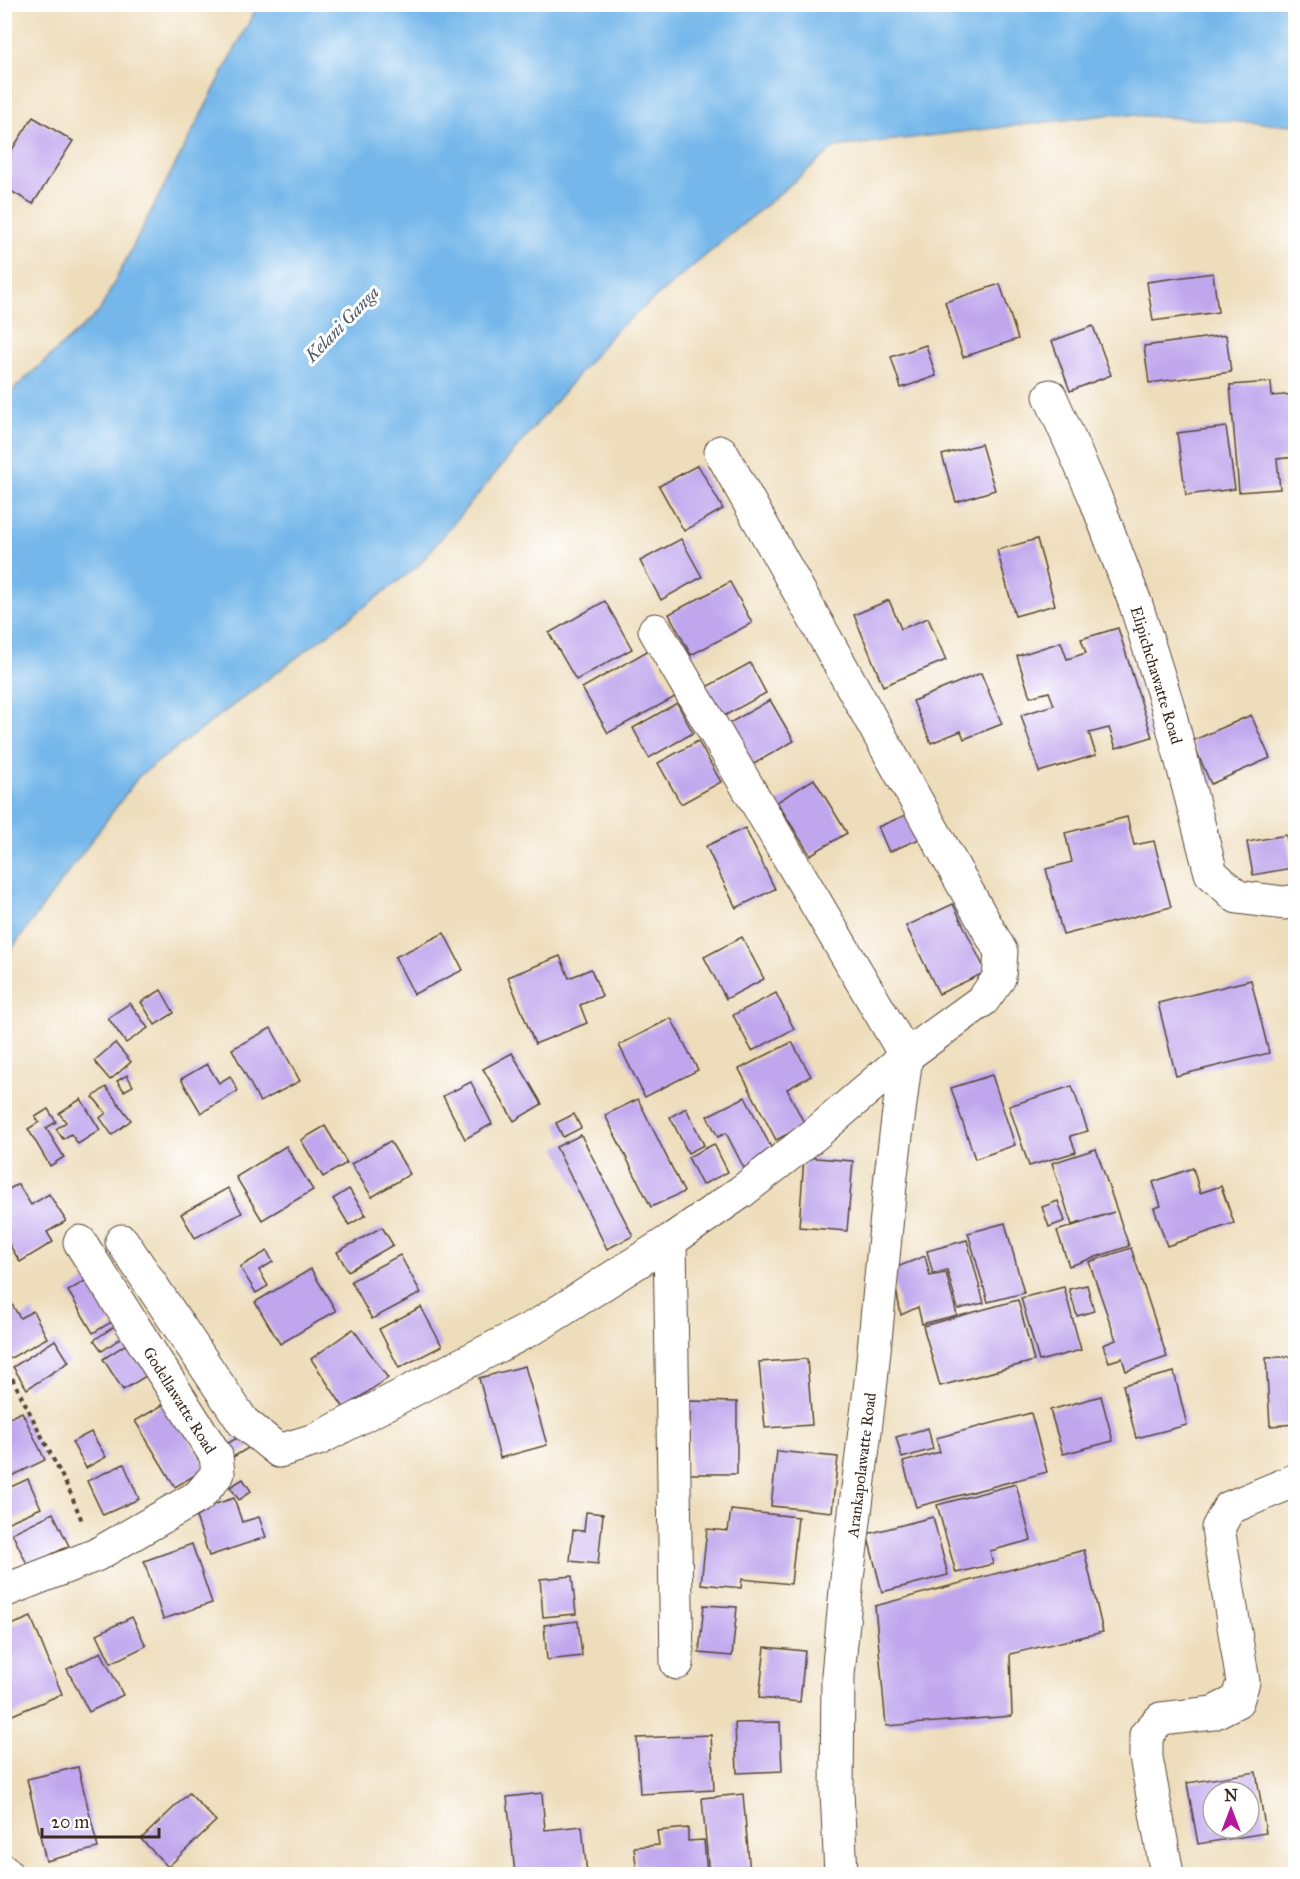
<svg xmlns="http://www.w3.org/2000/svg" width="1300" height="1879" font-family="'IM FELL Great Primer',serif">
  <rect width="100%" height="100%" fill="#fff"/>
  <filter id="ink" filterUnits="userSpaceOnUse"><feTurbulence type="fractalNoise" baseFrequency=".0167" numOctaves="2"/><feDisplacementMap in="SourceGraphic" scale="12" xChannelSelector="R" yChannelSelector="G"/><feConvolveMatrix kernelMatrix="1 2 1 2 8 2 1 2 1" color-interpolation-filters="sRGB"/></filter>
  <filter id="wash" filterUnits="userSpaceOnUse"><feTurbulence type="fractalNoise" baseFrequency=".008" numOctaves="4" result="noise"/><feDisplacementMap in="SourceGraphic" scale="24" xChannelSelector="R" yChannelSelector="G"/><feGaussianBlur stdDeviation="1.35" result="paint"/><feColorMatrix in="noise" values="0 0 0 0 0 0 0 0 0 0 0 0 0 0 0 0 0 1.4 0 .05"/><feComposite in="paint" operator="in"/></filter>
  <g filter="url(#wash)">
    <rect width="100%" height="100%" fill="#edb"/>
    <path fill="#75b7ea" stroke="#587084" stroke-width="1.5" d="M258,5h1037v120l-181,-11 -279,33 -222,186 -196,234 -278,209 -134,182v-561l94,-85z"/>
    <g id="blocks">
      <g fill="#bfa6ed" fill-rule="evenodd">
        <path d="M33,117l40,24 -40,63 -29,-17v-25z"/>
        <path d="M1213,273l5,39 -65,9 -6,-39z"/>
        <path d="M1000,284l18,55 -55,18 -18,-55z"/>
        <path d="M1093,326l18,49 -41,16 -18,-50z"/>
        <path d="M1226,335l5,37 -82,11 -5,-37z"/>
        <path d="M926,345l10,31 -35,12 -10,-31z"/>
        <path d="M1271,382l1,14 24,-2v63l-19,2 3,30 -41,3 -9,-107z"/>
        <path d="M1226,427l9,62 -49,6 -9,-62z"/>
        <path d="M981,444l14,46 -39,12 -14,-47z"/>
        <path d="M698,465l25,44 -39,22 -25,-45z"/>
        <path d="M681,539l21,38 -41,23 -21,-39z"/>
        <path d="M1037,539l18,66 -40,11 -18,-66z"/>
        <path d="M730,582l22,41 -61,32 -22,-41z"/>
        <path d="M889,600l12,29 27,-11 18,42 -63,26 -29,-71z"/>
        <path d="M605,601l27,48 -56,31 -27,-47z"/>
        <path d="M1118,628l34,109 -36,11 -7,-20 -20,5 7,22 -57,17 -18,-57 33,-10 -5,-13 -19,5 -13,-41 44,-14 6,17 19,-6 -5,-14z"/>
        <path d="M649,650l26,47 -67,36 -26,-45z"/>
        <path d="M750,663l16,30 -51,28 -16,-30z"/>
        <path d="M981,673l21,51 -38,15 -3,-8 -30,12 -18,-42z"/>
        <path d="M770,700l24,41 -44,25 -24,-41z"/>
        <path d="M677,703l16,30 -44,25 -16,-30z"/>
        <path d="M1251,715l19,43 -59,26 -19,-43z"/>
        <path d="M698,741l23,41 -40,22 -23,-41z"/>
        <path d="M814,779l33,54 -37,22 -33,-53z"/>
        <path d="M915,811l11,25 -37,16 -11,-25z"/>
        <path d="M1127,817l7,28 20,-4 17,66 -108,28 -17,-66 26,-7 -7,-29z"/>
        <path d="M745,828l30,61 -39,19 -30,-62z"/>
        <path d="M1286,835l6,33 -39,7 -6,-33z"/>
        <path d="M953,904l33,68 -47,22 -33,-68z"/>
        <path d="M444,933l19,37 -49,24 -19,-37z"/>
        <path d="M742,937l22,42 -38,20 -22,-42z"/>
        <path d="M560,956l9,22 22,-9 11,27 -22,9 7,18 -52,21 -27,-67z"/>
        <path d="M1251,980l18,73 -93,23 -18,-73z"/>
        <path d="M161,990l13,23 -19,12 -14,-23z"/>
        <path d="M776,993l18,36 -42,22 -19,-36z"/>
        <path d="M130,1003l18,25 -22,15 -18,-25z"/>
        <path d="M671,1018l27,52 -53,27 -26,-52z"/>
        <path d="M271,1028l29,53 -40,21 -28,-53z"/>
        <path d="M792,1042l19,34 -24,13 18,36 -29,15 -37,-71z"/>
        <path d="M115,1043l16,19 -21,18 -16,-19z"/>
        <path d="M512,1053l30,51 -28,17 -31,-52z"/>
        <path d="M207,1064l12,19 11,-7 8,15 -37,22 -20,-34z"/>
        <path d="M127,1075l6,11 -9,5 -7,-10z"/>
        <path d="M992,1075l23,70 -40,14 -24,-71z"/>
        <path d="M471,1082l21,42 -27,15 -22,-43z"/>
        <path d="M1072,1086l16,45 -18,5 6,16 -47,14 -20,-60z"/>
        <path d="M106,1087l25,33 -19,15 -12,-17 6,-5 -13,-16z"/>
        <path d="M745,1097l29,56 -30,15 -18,-35 -8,4 -11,-21z"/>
        <path d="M81,1099l19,31 -22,14 -7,-10 -8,5 -7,-10 10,-7 -7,-9z"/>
        <path d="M638,1099l46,93 -33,15 -46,-92z"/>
        <path d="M686,1108l18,37 -16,8 -18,-36z"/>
        <path d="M48,1109l8,13 -10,6 18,29 -14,9 -22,-37 11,-7 -4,-5z"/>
        <path d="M574,1114l7,14 -18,9 -7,-14z"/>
        <path d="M325,1126l22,37 -24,14 -22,-37z"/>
        <path d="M581,1135l52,101 -26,13 -51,-102z"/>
        <path d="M390,1141l20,33 -38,23 -21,-33z"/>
        <path d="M714,1144l14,28 -26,13 -14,-28z"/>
        <path d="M286,1146l27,44 -51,30 -26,-43z"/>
        <path d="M1096,1149l33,97 -60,20 -12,-35 57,-19 -42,13 -20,-62z"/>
        <path d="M804,1157l49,4 -6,70 -48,-4z"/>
        <path d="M1193,1168l7,25 21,-7 13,37 -67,23 -13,-38 7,-2 -8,-24z"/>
        <path d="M18,1184l13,21 18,-11 17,27 -19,11 6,10 -33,20 -16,-26v-44z"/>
        <path d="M228,1188l14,25 -47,25 -14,-24z"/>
        <path d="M349,1189l17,26 -17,10 -16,-26z"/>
        <path d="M1058,1201l7,20 -16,6 -7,-20z"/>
        <path d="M1005,1223l19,70 -36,9 -20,-69z"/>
        <path d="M382,1227l11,18 -45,26 -11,-19z"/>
        <path d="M967,1240l17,63 -26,6 -11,-39 -14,4 -6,-23z"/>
        <path d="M1131,1248l36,109 -41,14 -4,-13 -13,4 -6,-17 13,-5 -27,-78z"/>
        <path d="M267,1251l6,11 -14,8 9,16 -12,7 -16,-26z"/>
        <path d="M400,1255l21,38 -49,26 -21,-38z"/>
        <path d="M925,1256l5,20 16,-3 11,42 -35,9 -4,-17 -17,8 -9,-46z"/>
        <path d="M311,1269l25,42 -56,33 -25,-42z"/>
        <path d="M95,1275l25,42 -27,16 -25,-42z"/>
        <path d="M1087,1285l7,26 -17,5 -8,-27z"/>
        <path d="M1064,1287l17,63 -42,11 -18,-63z"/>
        <path d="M4,1291l16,27 13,-7 14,27 -38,21 -5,-9z"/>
        <path d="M1018,1300l16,61 -94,25 -17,-60z"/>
        <path d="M421,1307l21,39 -43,22 -20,-39z"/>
        <path d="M121,1322l7,11 -26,18 -8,-11z"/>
        <path d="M353,1329l35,49 -44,30 -33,-49z"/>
        <path d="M55,1340l14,22 -42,27 -14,-22z"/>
        <path d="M131,1341l20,32 -28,17 -20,-31z"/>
        <path d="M1296,1356v68l-26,2 -4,-68z"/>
        <path d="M807,1359l5,66 -47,3 -6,-66z"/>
        <path d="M525,1366l22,79 -47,13 -21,-80z"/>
        <path d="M1174,1372l13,53 -51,13 -13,-53z"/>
        <path d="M1101,1396l12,45 -50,13 -13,-44z"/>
        <path d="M690,1401l47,1v72h-47z"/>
        <path d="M166,1403l41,65 -32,19 -40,-66z"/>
        <path d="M22,1412l23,48 -41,20v-60z"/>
        <path d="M1031,1413l16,59 -131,35 -13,-45 37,-10 -4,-14z"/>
        <path d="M928,1428l5,21 -31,9 -6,-21z"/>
        <path d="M91,1432l15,25 -20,11 -14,-26z"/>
        <path d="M242,1435l8,12 -22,13 -8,-12z"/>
        <path d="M777,1451l61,6 -6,55 -61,-6z"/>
        <path d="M124,1464l15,35 -36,16 -16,-34z"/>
        <path d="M28,1479l13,29 -37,16v-34z"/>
        <path d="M243,1479l8,12 -12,9 -9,-13z"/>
        <path d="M1016,1484l15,56 -41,11 3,13 -37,9 -19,-68z"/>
        <path d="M234,1498l8,24 17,-5 7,20 -57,19 -15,-45z"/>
        <path d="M731,1510l67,7 -7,67 -49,-5 -1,9 -40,-4 6,-55 21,2z"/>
        <path d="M586,1512l17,2 -5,50 -28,-3 3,-31 11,1z"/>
        <path d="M53,1513l16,33 -41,20 -16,-33z"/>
        <path d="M933,1517l15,58 -66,17 -15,-58z"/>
        <path d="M192,1544l20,59 -49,16 -19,-58z"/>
        <path d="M1084,1550l19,82 -93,22 2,62 -126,10 -11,-120z"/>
        <path d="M572,1576l4,38 -33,3 -3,-38z"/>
        <path d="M704,1605l33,2 -5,49 -33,-3z"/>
        <path d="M31,1617l31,77 -52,22 -6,-13v-75z"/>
        <path d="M132,1617l14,29 -35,17 -14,-29z"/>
        <path d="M578,1621l4,35 -35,4 -3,-35z"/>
        <path d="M765,1647l40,4 -5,51 -41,-4z"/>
        <path d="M101,1652l22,43 -34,17 -22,-43z"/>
        <path d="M780,1722l2,49 -45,2 -2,-50z"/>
        <path d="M711,1735l3,55 -74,4 -3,-56z"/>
        <path d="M78,1767l20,81 -52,13 -19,-82z"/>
        <path d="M1256,1772l10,61 -68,11 -11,-61zM1213,1792h36v36h-36z"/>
        <path d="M189,1793l27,28 -48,46 -27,-28z"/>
        <path d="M542,1793l3,37 37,-4 5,48h-72l-8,-77z"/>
        <path d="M743,1794l7,79 -41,1 -7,-76z"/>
        <path d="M688,1828v13l16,-1 3,34h-70l-3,-27 25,-2 -2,-14z"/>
      </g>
    </g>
  </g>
  <g filter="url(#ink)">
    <use href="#blocks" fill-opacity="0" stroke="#564536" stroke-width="1.5"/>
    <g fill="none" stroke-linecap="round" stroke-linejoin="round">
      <defs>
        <g id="minor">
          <path d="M1050,396l45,101 41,108 31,99 44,169 26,24 47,6 12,-2"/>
          <path d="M655,630l251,426"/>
          <path d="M122,1241l121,181 36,29 39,-12 222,-115 130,-83 71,-49 73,-57 92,-79 77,-56 16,-22 2,-26 -280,-500"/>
          <path d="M670,1241l7,422"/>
          <path d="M4,1591l92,-36 103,-59 19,-23 -2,-17 -136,-214"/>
          <path d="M4,1871l2,3"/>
          <path d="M841,1874l-4,-82 1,-117 9,-96 24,-198 20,-206 15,-119"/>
          <path d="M1167,1874l-21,-117v-22l15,-16 52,-6 24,-12 6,-19 -25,-154 11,-20 67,-28"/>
        </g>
      </defs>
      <use href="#minor" stroke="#564536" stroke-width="35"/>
      <path stroke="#564536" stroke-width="4" stroke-dasharray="4.5 4.5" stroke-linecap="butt" d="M4,1362l66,130 12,29"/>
      <use href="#minor" stroke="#fff" stroke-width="33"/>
    </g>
  </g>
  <g text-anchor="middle" stroke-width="6" stroke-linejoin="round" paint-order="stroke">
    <g font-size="16" fill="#3b2a1e" stroke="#fff">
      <text transform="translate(1157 675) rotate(73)" y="6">Elipichchawatte Road</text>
      <text transform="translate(180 1400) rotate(58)" y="6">Godellawatte Road</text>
      <text transform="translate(861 1465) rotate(-83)" y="6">Arankapolawatte Road</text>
    </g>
    <g font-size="18" font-style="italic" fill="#4f5b65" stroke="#fff">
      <text transform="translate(342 324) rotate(-46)" y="6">Kelani Ganga</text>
    </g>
  </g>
  <rect width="1300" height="1879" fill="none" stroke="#fff" stroke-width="24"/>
  <g transform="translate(1231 1810)"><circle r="28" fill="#ffffff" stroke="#b1aaa5" stroke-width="1.5"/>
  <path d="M0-4.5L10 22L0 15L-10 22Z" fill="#b5179e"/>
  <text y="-9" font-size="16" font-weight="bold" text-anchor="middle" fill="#3b2a1e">N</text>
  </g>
  <path d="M42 1828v9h117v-9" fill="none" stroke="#3b2a1e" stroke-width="3"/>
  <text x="51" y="1828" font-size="18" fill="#3b2a1e" stroke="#ffffff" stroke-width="4.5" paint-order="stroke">20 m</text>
</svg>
